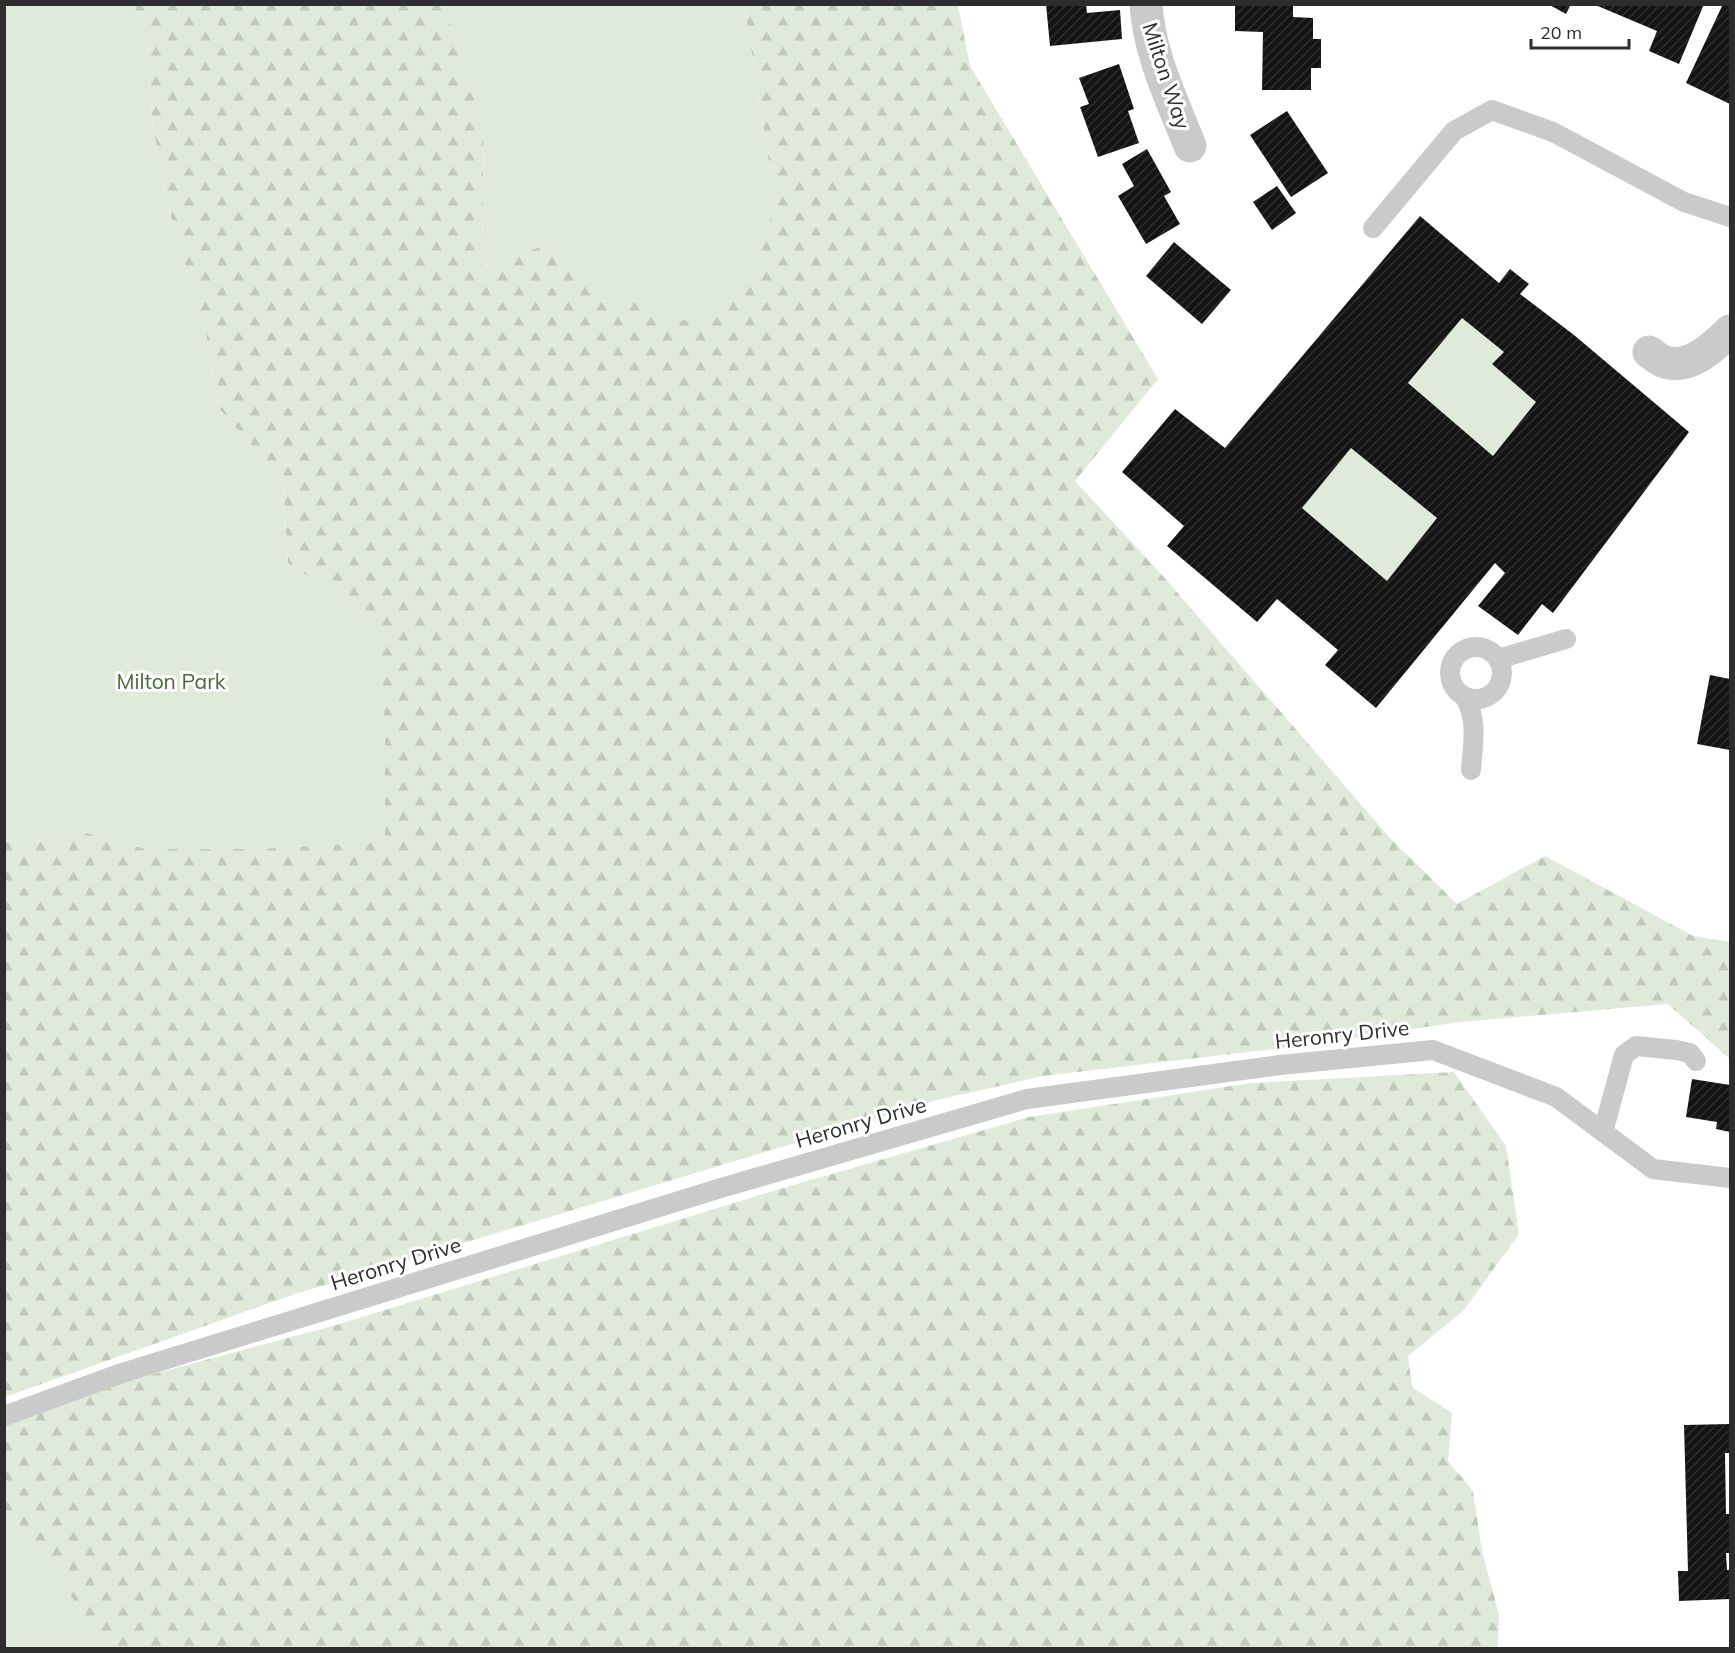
<svg xmlns="http://www.w3.org/2000/svg" width="1735" height="1653" font-family="Mulish,sans-serif">
  <defs>
    <pattern id="forest-firs" width="22" height="20" patternUnits="userSpaceOnUse" patternTransform="scale(1.5)"><rect width="22" height="20" fill="#e0eada"/><path d="M5 1l3.5 6h-7zM16 11l3.5 6h-7z" fill="#c0c9bb"/></pattern>
    <pattern id="building-hatch" width="6" height="6" patternUnits="userSpaceOnUse" patternTransform="scale(1.5)"><rect width="6" height="6" fill="#141414"/><path d="M-1 1l2-2M0 6l6-6M5 7l2-2" fill="none" stroke="#2e2e2e"/></pattern>
  </defs>
  <rect width="100%" height="100%" fill="#fff"/>
  <g fill="url(#forest-firs)">
    <path d="M133,5h310l41,118 -2,145 65,-24 70,53 158,-95 -31,-197h214l12,61 188,313 -83,102 87,94 228,263 67,66 88,-48 148,80 37,6v117l-62,-55 -209,18 -151,23 -265,31 -106,24 -645,195 -287,102 -1,-556 20,3 56,-13 66,18h111l128,-8 -4,-213 -93,-65 -5,-81 -66,-76 -12,-80 -31,-94 -21,-104 -7,-99z"/>
    <path d="M1454,1072l52,74 13,88 -55,76 -56,46 4,31 40,26 -4,48 25,30 9,60 17,64 -1,33h-1390l-66,-92 -37,-44 -1,-85 71,-32 261,-70 440,-135 253,-73 222,-34z"/>
  </g>
  <g fill="#e0eada">
    <path d="M4,5h129l13,24 7,99 21,104 31,94 12,80 66,76 5,81 93,65 4,111v103l-128,7h-111l-66,-18 -56,13 -19,-3z"/>
    <path d="M443,5h301l31,197 -21,73 -59,49 -78,-27 -70,-53 -65,24 2,-145z"/>
    <path d="M1462,318l42,34 -12,12 44,38 -43,54 -85,-72z"/>
    <path d="M1351,448l86,70 -50,63 -85,-73z"/>
    <path d="M5,1512l37,44 66,92h-103z"/>
  </g>
  <g fill="url(#building-hatch)" fill-rule="evenodd">
    <path d="M1046,4h40l1,9 33,-3 2,29 -72,7z"/>
    <path d="M1235,4h58v13l20,1v21h8v29h-10v22h-49l1,-58 -28,-1z"/>
    <path d="M1548,4h23l-5,10z"/>
    <path d="M1593,4h111l-25,60 -30,-13 8,-20z"/>
    <path d="M1723,4h7v100l-44,-21z"/>
    <path d="M1119,64l15,45 -6,2 11,32 -41,14 -18,-50 9,-3 -10,-26z"/>
    <path d="M1287,111l41,62 -37,24 -41,-62z"/>
    <path d="M1147,149l24,43 -7,4 16,28 -34,20 -28,-48 16,-10 -12,-22z"/>
    <path d="M1277,186l19,27 -24,17 -19,-28z"/>
    <path d="M1420,216l79,67 11,-14 19,15 -9,10 54,41 115,97 -136,181 -11,-9 -24,31 -40,-29 27,-33 -10,-10 -119,145 -51,-43 13,-15 -61,-51 -20,23 -90,-76 17,-20 -62,-54 53,-63 50,39zM1462,318l42,34 -12,12 44,38 -43,54 -85,-73zM1351,448l86,70 -50,63 -85,-73z"/>
    <path d="M1174,242l57,48 -29,34 -56,-48z"/>
    <path d="M1710,675l20,4v71l-33,-6z"/>
    <path d="M1692,1079l38,6v47l-14,-3 1,-7 -31,-5z"/>
    <path d="M1730,1424v29h-5l1,61h4v39h-4l1,17h3v29l-51,2 -1,-30h10l-4,-146z"/>
  </g>
  <g fill="none" stroke-linecap="round" stroke-linejoin="round">
    <g stroke="#cacaca" stroke-width="20">
      <path d="M1373,228l81,-97 38,-21 61,22 131,70 46,15"/>
      <circle cx="1476" cy="673" r="26"/>
      <path d="M1498,659l68,-20"/>
      <path d="M1465,697c13,24 8,46 6,73"/>
      <path d="M1603,1132l21,-77 12,-9 40,4 14,3 6,8"/>
      <path d="M4,1416l118,-43 599,-185 306,-89 253,-34 153,-15 123,47 97,72 77,9"/>
    </g>
    <g stroke="#cacaca" stroke-width="33">
      <path d="M1146,4c3,50 26,96 44,142"/>
      <path d="M1649,352c5,3 10,8 16,10 25,8 48,-15 65,-31"/>
    </g>
  </g>
  <g text-anchor="middle" stroke-width="6" stroke-linejoin="round" paint-order="stroke">
    <g font-size="21" fill="#2d2d2d" stroke="#fff">
      <text transform="translate(1166 76) rotate(72)" y="7">Milton Way</text>
      <text transform="translate(1342 1035) rotate(-6)" y="7">Heronry Drive</text>
      <text transform="translate(861 1123) rotate(-16)" y="7">Heronry Drive</text>
      <text transform="translate(396 1264) rotate(-17)" y="7">Heronry Drive</text>
    </g>
    <g font-size="21" fill="#48683a" stroke="#fff">
      <text x="171" y="689">Milton Park</text>
    </g>
  </g>
  <rect width="1735" height="1653" fill="none" stroke="#2d2d2d" stroke-width="12"/>
  <path d="M1531 39v9h98v-9" fill="none" stroke="#2d2d2d" stroke-width="3"/>
  <text x="1540" y="39" font-size="18" fill="#2d2d2d" stroke="#ffffff" stroke-width="4.5" paint-order="stroke">20 m</text>
</svg>
